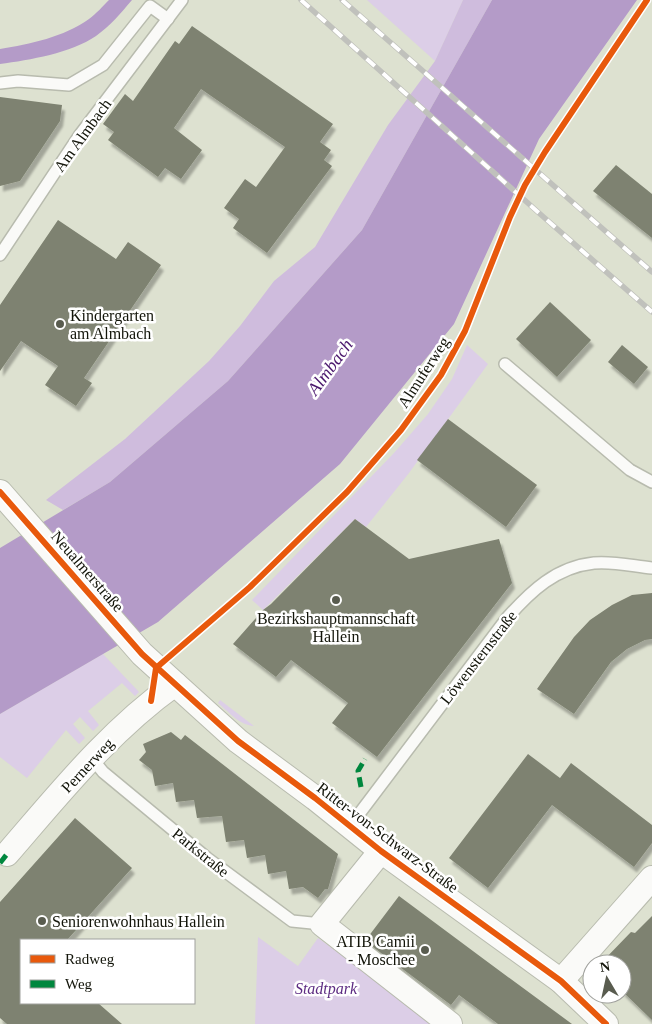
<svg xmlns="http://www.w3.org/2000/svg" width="652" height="1024" font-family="'Times New Roman',serif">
  <defs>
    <filter id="shadow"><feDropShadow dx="3" dy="5.5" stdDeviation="1" flood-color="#0004"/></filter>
  </defs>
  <rect width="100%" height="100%" fill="#dde1d0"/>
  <g fill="#dccee7">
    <path d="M367,0h96l-28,61z"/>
    <path d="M467,345l21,19 -79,109 -43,54 -11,-8 -92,91 -11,-10 142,-147 34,-39 24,-35z"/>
    <path d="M103,654l36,38 -4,4 -13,-13 -34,28 11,14 -6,6 -13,-14 -7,7 12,14 -6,6 -13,-14 -39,48 -27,-21v-43z"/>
    <path d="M220,700l34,26c-15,-1 -25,-14 -36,-23z"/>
    <path d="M258,937l40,29 20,-28 118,86h-181z"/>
  </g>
  <path fill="#cfbcdd" d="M463,0h29l-130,230 -134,151 -118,101 -47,28 -17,-10 79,-61 84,-78 31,-35 34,-45 41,-34 73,-122 47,-64z"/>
  <g fill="#b49bc8">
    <path d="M109,0h23c-11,13 -22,26 -36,36 -25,17 -66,24 -96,28v-15c30,-5 64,-12 89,-30 7,-5 14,-13 20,-19z"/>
    <path d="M492,0h145l-98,139 -85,185 -114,140 -182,158 -158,92v-166l110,-66 118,-101 134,-151z"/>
  </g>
  <g fill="#7e8271" filter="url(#shadow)">
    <path d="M192,26l141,98 -13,18 11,8 -7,10 8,6 -65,87 -34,-25 6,-9 -15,-11 21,-29 11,8 29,-40 -84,-58 -27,39 28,22 -21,29 -16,-11 -7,9 -50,-37 6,-8 -11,-8 22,-30 8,7 42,-60 4,3z"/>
    <path d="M0,97l62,8 -2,16 -40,60 -20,5z"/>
    <path d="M616,165l36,29v44l-59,-47z"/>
    <path d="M58,220l58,39 12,-17 33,23 -77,113 8,5 -16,23 -31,-21 13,-19 -37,-25 -21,30v-66z"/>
    <path d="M550,302l41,38 -34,37 -41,-38z"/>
    <path d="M622,345l26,22 -14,17 -26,-22z"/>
    <path d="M448,419l89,66 -31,42 -89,-67z"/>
    <path d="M355,519l54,40 90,-20 13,44 -135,174 -45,-34 16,-20 -57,-43 -15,17 -43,-33 30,-34 8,-6z"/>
    <path d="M652,593v46l-7,1 -18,9 -16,13 -37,52 -37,-25 37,-52 16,-17 22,-15 20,-10z"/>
    <path d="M171,732l10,8 4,-5 153,119 -10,35h-3l-7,9 -15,-11 -14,2 -3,-18 -18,3 -3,-19 -18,3 -3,-18 -18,2 -4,-26 -25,2 -3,-18 -18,2 -3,-19 -18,3 -3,-16 -13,-10 7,-8 -3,-8z"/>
    <path d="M528,754l32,24 11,-15 81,62v18l-18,24 -82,-62 -64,83 -39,-30z"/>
    <path d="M75,818l57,50 -65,72h-46v63h77l24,21h-115l-7,-6v-116z"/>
    <path d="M399,896l86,64 87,64h-74l-39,-29 -8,10 -86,-64z"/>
    <path d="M652,916v104l-30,-29v-27h-22l31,-32 4,1z"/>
  </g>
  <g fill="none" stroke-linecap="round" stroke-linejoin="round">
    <defs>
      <g id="service">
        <path d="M0,83l18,-2 51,4 34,-20 47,-59 18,13"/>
        <path d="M0,255l79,-119 103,-136"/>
        <path d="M505,364l125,106 22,12"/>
        <path d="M91,757l12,15 104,86 85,63 30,3"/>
        <path d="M350,826l157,-208c24,-27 49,-51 87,-55 18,-2 39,3 58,5"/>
      </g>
      <g id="minor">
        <path d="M0,492l142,162 96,87 77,57 66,53 180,130 45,43"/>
        <path d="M381,851l-59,73 128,100"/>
        <path d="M7,854c52,-60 102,-123 168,-170"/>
        <path d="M561,981l91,-103"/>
      </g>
    </defs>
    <use href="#service" stroke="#b8bbae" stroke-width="14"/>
    <use href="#minor" stroke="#b8bbae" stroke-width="26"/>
    <use href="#service" stroke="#fafaf8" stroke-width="11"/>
    <use href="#minor" stroke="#fafaf8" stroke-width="24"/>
    <defs>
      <g id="rail">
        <path d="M301,0l238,213 113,99"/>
        <path d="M342,0l310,272"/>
      </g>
    </defs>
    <use href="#rail" stroke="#c0c1bc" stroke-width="5.5"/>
    <use href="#rail" stroke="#fff" stroke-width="4" stroke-dasharray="11" stroke-linecap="butt"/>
    <g stroke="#00873e" stroke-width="5" stroke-dasharray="10 5" stroke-linecap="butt">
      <path d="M361,787l-3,-16 7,-12"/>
      <path d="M0,863l7,-9"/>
    </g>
    <defs>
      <g id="cycleway">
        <path d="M0,492l142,162 96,87 77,57 66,53 180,130 45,43"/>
        <path d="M151,701l5,-33 94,-81 97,-95 54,-62 40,-55 24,-44 45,-114 15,-32 20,-33 102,-152"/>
      </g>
    </defs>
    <use href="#cycleway" stroke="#fff" stroke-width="9"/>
    <use href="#cycleway" stroke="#e8590c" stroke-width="6"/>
  </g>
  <g fill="#595c4f" stroke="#fff" stroke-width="2">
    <circle cx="60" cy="324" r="5"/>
    <circle cx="336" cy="600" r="5"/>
    <circle cx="42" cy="921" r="5"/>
    <circle cx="425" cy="950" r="5"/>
  </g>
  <g text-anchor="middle" stroke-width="5" stroke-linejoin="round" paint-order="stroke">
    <g font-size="16" fill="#121409" stroke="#fff">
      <text transform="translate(82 135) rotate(-54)" y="6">Am Almbach</text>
      <text transform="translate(423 372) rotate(-57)" y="6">Almuferweg</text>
      <text transform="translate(88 571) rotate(49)" y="6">Neualmerstraße</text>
      <text transform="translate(478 657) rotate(-52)" y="6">Löwensternstraße</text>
      <text transform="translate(87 765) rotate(-47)" y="6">Pernerweg</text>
      <text transform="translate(388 837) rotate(37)" y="6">Ritter-von-Schwarz-Straße</text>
      <text transform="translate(201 852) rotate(39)" y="6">Parkstraße</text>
    </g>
    <g font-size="16" fill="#121409" stroke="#fff" text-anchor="start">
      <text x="70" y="321">Kindergarten<tspan x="70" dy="18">am Almbach</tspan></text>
      <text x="336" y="624" text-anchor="middle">Bezirkshauptmannschaft<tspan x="336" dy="18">Hallein</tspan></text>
      <text x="52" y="927">Seniorenwohnhaus Hallein</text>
      <text x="415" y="947" text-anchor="end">ATIB Camii<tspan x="415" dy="18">- Moschee</tspan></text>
    </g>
    <g font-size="16" font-style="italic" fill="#5d2c82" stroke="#fff">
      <text x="326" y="994">Stadtpark</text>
    </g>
    <g font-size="18" font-style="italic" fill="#4a176d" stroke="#fff">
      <text transform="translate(330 367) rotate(-54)" y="6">Almbach</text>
    </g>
  </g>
  <rect x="20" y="939" width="175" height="65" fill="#ffffff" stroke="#a0a19d"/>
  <rect x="30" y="955" width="25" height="8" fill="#e8590c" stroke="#a0a19d"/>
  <text x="65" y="964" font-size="15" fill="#121409">Radweg</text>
  <rect x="30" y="980" width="25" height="8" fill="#00873e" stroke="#a0a19d"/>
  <text x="65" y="989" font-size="15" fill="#121409">Weg</text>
  <g transform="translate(607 979) rotate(351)"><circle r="24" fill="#ffffff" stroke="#a0a19d"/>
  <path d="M0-4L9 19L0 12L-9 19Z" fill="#595c4f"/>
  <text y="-8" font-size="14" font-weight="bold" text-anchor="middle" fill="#121409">N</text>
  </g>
</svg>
